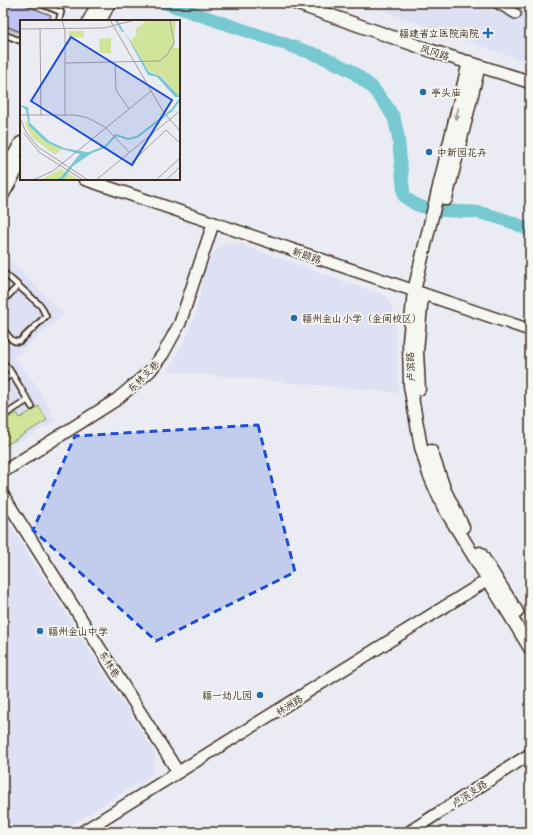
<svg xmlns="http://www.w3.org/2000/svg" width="533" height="835" font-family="Pangolin,'LXGW WenKai TC',sans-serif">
  <rect width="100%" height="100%" fill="#ebecf3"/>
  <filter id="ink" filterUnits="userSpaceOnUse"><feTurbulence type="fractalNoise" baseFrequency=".025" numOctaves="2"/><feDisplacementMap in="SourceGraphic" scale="8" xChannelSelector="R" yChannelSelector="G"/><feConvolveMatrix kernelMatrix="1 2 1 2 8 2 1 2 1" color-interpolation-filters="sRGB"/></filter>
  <g filter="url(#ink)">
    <g fill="#dee0f4">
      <path d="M360,3h170v60z"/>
      <path d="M227,243h10l149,53 7,13 2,11 4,73 -231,-22 16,-29 11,-27 10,-44 6,-16 8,-8z"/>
      <path d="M3,253l61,62 -51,43 8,7 14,18 21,38 -53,30z"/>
      <path d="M3,514l153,241 -3,16 -5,6 -88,55h-57z"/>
    </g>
    <path fill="#d0e59a" stroke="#86885c" d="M39,406l8,14 -44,27v-26l14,-8 3,5z"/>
    <path fill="#0003" d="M3,3h13l35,13 2,5h-32v14l-18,-6z"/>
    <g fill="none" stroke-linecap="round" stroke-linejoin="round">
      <path stroke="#77c8d1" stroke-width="13" d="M165,3l155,53 30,14 22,17 14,18 8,13 4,17 6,61c18,18 46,14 70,16 16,2 43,11 56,19"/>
    </g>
    <path fill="#bec3f5" stroke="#3b2a1e" d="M3,3h16l32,12 -2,6h-28v11l-18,-7z"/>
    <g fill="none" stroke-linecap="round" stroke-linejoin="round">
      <defs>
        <g id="service">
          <path d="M39,3l22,9 -2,9"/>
          <path d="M3,34l18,7"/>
          <path d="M3,272l38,34 5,10 -26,25c-8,3 -12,-6 -17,-12"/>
          <path d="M3,301l15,-15"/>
          <path d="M3,363l6,6 23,38"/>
          <path d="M3,380l9,-6"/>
          <path d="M3,416l25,-16"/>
        </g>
        <path id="minor" d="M497,3l19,11"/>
        <g id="tertiary">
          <path d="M84,179l446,151"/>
          <path d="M3,472l113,-72 34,-29 13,-17 17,-31 33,-99"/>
          <path d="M3,495l175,277"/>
          <path d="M82,832l412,-256"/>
          <path d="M409,832l121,-78"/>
        </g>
        <g id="secondary">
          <path d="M295,3l137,48 98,31"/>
          <path d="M89,21l9,-18"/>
          <path d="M100,21l9,-18"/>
          <path d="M469,62l-55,229 -5,50 1,45 11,61 8,27 14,32 87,142"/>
          <path d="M3,175l18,-32"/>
          <path d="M3,194l18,-32"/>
          <path d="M446,199l33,-133"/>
          <path d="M419,389l-2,-37 5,-58"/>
          <path d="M431,451l14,40 18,36"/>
          <path d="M480,553l37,59"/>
        </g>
      </defs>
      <use href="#service" stroke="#3b2a1e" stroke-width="8"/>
      <use href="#minor" stroke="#3b2a1e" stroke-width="12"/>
      <use href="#tertiary" stroke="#3b2a1e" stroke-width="14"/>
      <use href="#secondary" stroke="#3b2a1e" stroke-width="15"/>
      <use href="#service" stroke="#f6f6f2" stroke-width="4.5"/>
      <use href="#minor" stroke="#f6f6f2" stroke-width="9"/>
      <use href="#tertiary" stroke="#f6f6f2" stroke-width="11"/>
      <use href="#secondary" stroke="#f6f6f2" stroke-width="12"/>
    </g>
    <defs><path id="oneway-shaft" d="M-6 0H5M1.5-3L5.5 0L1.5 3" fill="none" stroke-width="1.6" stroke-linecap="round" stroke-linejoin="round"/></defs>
    <use stroke="#989088" href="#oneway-shaft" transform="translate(457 114) rotate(103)"/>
  </g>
  <path fill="#1d4ed8" fill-opacity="0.2" stroke="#1d4ed8" stroke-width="3" stroke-dasharray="8 5" stroke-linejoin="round" d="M258,425l37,147 -139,69 -123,-111 42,-94z"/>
  <g fill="#1f6fb2" stroke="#f6f6f2" stroke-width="1.5">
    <path d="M486 27h4v4h4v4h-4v4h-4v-4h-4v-4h4z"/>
    <circle cx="423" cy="92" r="4"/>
    <circle cx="429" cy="152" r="4"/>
    <circle cx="294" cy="318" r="4"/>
    <circle cx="40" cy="631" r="4"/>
    <circle cx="260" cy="695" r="4"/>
  </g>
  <g text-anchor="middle" stroke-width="3.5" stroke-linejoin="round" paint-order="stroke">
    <g font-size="10" fill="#3b2a1e" stroke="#f6f6f2" text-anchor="start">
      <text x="479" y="37" text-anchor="end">福建省立医院南院</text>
      <text x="431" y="96">亭头庙</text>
      <text x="437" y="156">中新园花卉</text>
      <text x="302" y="322">福州金山小学（金闽校区）</text>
      <text x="48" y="635">福州金山中学</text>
      <text x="252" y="699" text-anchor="end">福一幼儿园</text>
    </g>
    <g font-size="10" fill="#3b2a1e" stroke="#f6f6f2">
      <text transform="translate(435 52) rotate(18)" y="4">凤冈路</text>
      <text transform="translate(307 255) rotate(19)" y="4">新颐路</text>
      <text transform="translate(410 367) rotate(-92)" y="4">卢滨路</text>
      <text transform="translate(143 376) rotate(-45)" y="4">东林支巷</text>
      <text transform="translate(110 664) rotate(58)" y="4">东林巷</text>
      <text transform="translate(289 705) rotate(-32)" y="4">林洲路</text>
      <text transform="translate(469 793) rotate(-33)" y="4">卢滨支路</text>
    </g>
  </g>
  <g transform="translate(20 20)">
    <rect width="160" height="160" fill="#ebecf3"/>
    <path d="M128,0h28l-2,28h6v49l-19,-21 -12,-5 -19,-30 7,-7 -2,-5zM49,11h15v6l-15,1zM91,18v15h-11l-1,-14zM6,99l3,7 18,16 14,7 -6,6 -22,-17 -7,-12zM41,149l18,11h-39l8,-4z" fill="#d0e59a"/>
    <path d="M103,9l26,43 11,4 20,21h-5l-18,-20 -9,-2zM0,85l8,2 2,16 19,18 15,7 28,5 -19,13 -10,14h-7l5,-3 19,-23 -19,-5 -15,-7 -17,-16 -3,-16z" fill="#77c8d1"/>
    <path fill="none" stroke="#77c8d1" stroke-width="2" d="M96,0l7,12M69,133l16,-6 11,-12 12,4 9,-2 35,-27 8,-11"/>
    <path fill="none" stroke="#a59e9e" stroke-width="1" d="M42,0l3,11v85M90,0l54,93 16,18M0,9l84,-1 31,-8M20,9l1,87M45,43l94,-2 8,-6 7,-12 -4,-23M95,43l1,27 13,19M0,95h55l13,3 17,9 24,25M0,98l6,14 12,15 50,33M4,113l15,19 44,28M112,142l34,-32 14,13M13,160l20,-9 98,-80M76,160l84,-69M136,160l24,-22M146,160l14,-13"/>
    <path fill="#1d4ed8" fill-opacity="0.15" stroke="#1d4ed8" stroke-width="2" d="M51,17l101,63 -40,65 -101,-64z"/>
    <rect width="160" height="160" fill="none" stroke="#3b2a1e" stroke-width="2"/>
  </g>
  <rect width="533" height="835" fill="none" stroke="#f6f6f2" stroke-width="16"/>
  <rect x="8" y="8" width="517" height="819" fill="none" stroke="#3b2a1e" stroke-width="1.5" filter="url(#ink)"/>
</svg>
